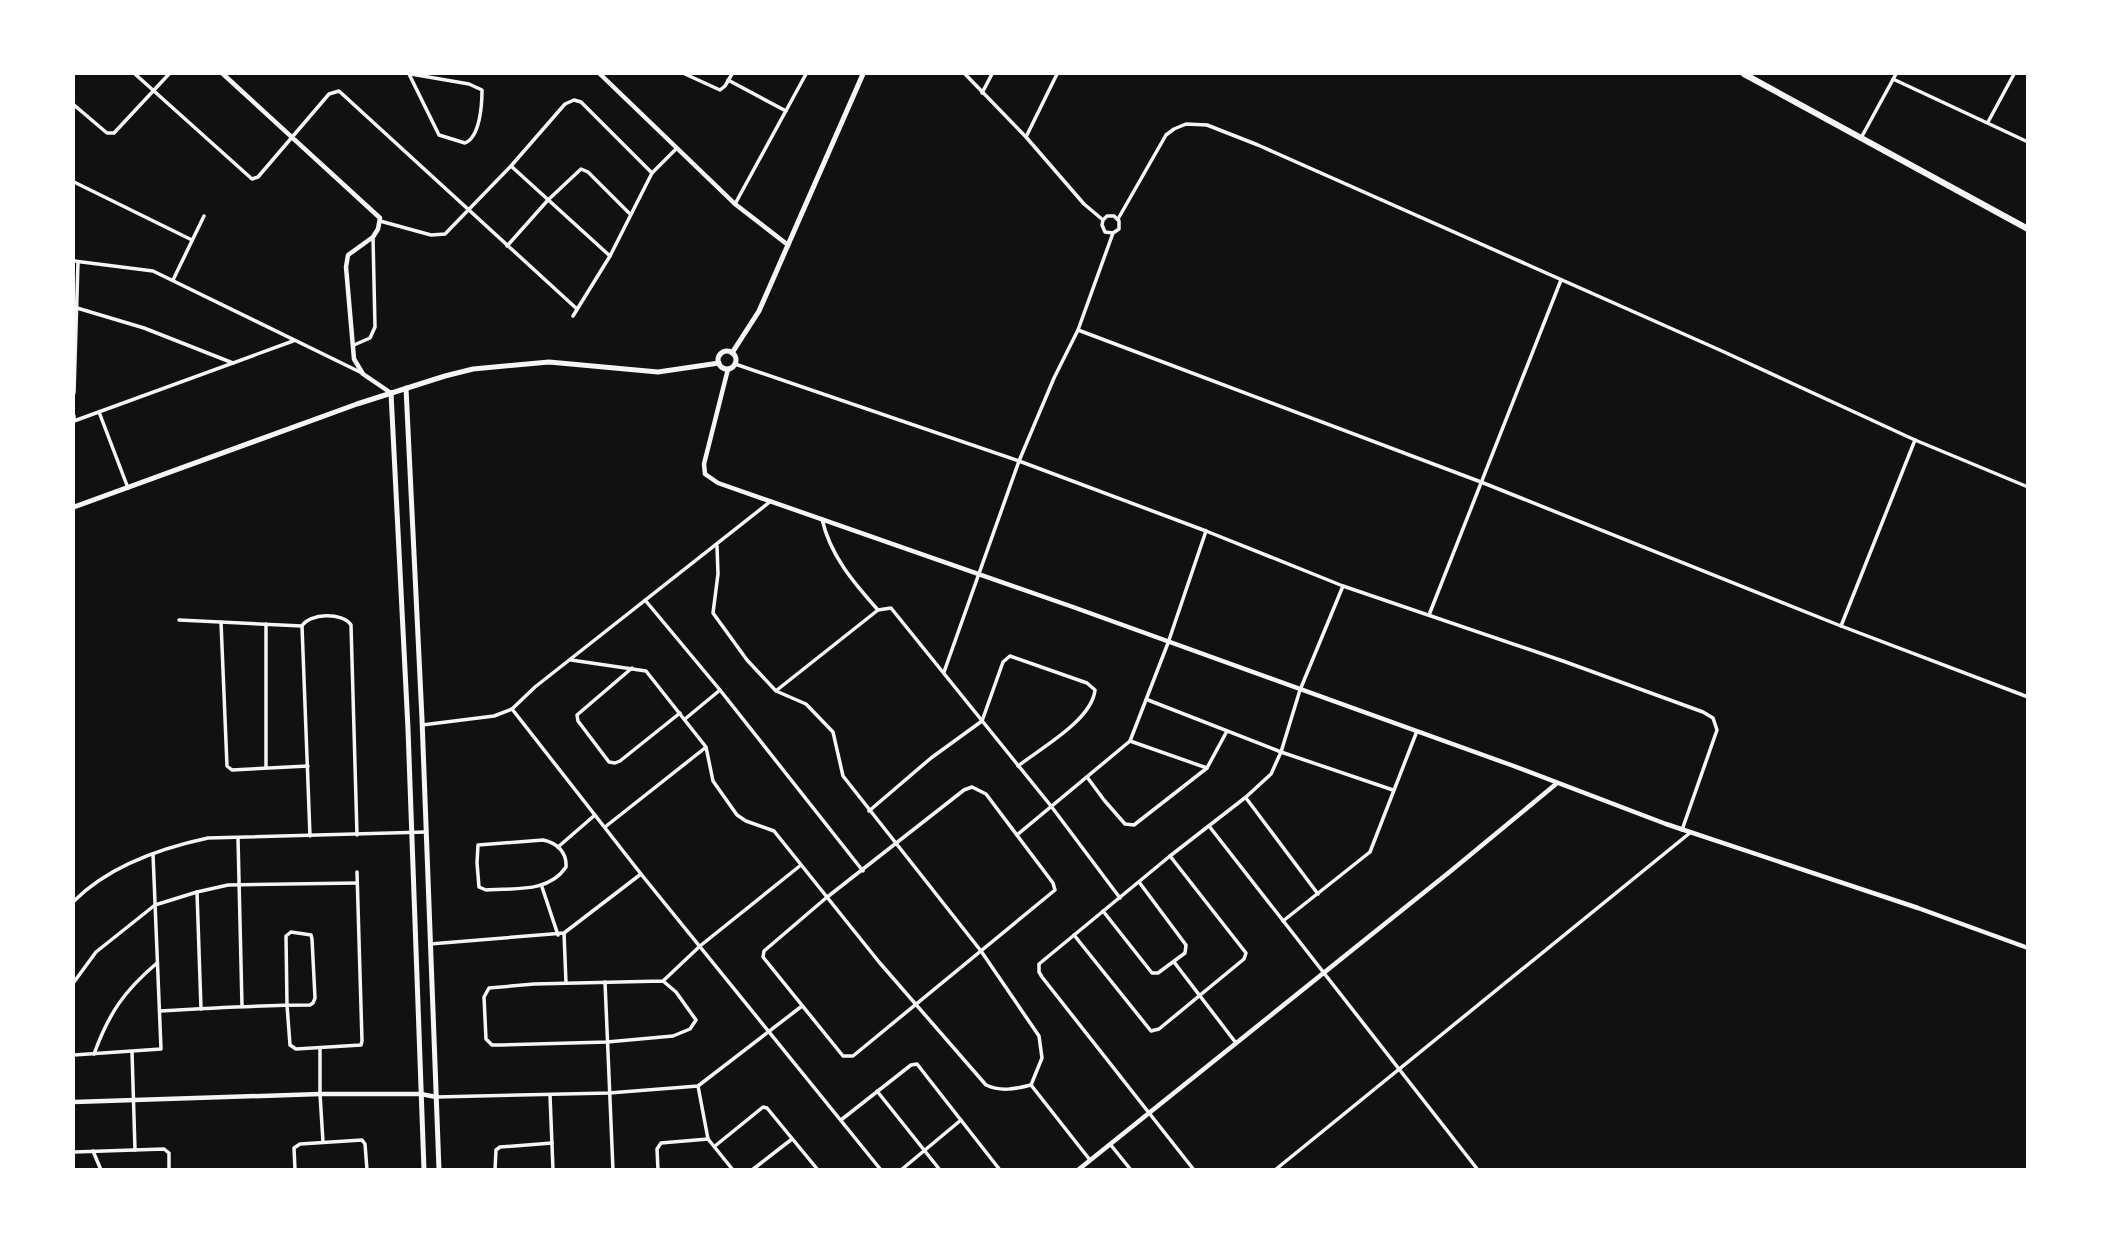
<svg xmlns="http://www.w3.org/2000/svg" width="2101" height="1243" font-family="Manrope,sans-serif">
  <rect width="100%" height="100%" fill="#111"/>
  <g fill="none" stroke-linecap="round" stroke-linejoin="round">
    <g stroke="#f5f5f5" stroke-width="3.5">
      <path d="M135,74l117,105 6,-2 71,-83 10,-3 238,218"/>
      <path d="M409,74l30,61 26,8c15,-6 17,-38 17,-53l-13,-6 -58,-10"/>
      <path d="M685,74l35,16 5,-4 7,-12"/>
      <path d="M965,74l61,63 58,67 19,16 -1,5 3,7 8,1 6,-4v-8l-5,-5h-7l-4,4"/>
      <path d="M2027,74h1"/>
      <path d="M1893,79l135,63"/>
      <path d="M728,80l58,31"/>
      <path d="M982,93l10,-19"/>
      <path d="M74,105l33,28h7l55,-59"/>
      <path d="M1988,122l26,-48"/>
      <path d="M1026,137l31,-63"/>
      <path d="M1861,138l35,-64"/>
      <path d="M511,166l99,90"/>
      <path d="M74,182l118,58"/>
      <path d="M735,204l71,-130"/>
      <path d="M1118,219l48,-84 8,-6 12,-5 21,1 51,20 464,206 193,89 113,47"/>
      <path d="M380,221l51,14 14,-1 66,-68 54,-62 9,-4 7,2 71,71"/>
      <path d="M507,246l41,-46 33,-31 7,3 41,41"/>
      <path d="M74,261l79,10 209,102"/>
      <path d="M173,280l31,-64"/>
      <path d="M77,308l67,20 89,35"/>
      <path d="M573,316l37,-60 42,-83 25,-25"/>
      <path d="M1078,330l403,152 360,144 187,71"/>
      <path d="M354,345l16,-7 5,-11 -2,-90"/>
      <path d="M735,364l284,97 187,70 137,55 220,75 140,51 10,6 4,12 -35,100"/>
      <path d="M74,393l4,-131"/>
      <path d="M99,412l29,76"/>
      <path d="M74,416v5l219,-80"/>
      <path d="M822,519c8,36 31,63 56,91"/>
      <path d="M717,546l1,28 -5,39 34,47 29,31 30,13 27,28 10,44 138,175 58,85 3,22 -11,27"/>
      <path d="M645,600l75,90 143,181"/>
      <path d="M1429,615l132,-335"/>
      <path d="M179,620l123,6"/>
      <path d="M221,622l6,144 5,4 76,-4"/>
      <path d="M266,624v143"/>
      <path d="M1841,626l74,-186"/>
      <path d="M571,660l75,11 60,76 7,34 24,34 9,6 28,10 105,131 107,123c15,7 29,4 45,0l59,75"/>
      <path d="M632,668l-55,47 1,6 31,41 6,1 5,-2 60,-48"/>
      <path d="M944,672l75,-211 35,-83 24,-48 35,-97"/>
      <path d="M777,690l101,-80 13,-2 160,198 69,92"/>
      <path d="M1148,700l133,52 112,38"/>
      <path d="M512,709l129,165 240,296"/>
      <path d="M685,719l35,-29"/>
      <path d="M422,725l72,-9 18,-7 23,-22 236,-186"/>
      <path d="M1130,741l77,27"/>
      <path d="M1087,777l17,23 21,24 9,1 73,-57 20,-37"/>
      <path d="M972,787l14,7 67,89 2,7 -202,166h-10l-80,-99 1,-6 62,-53 138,-108z"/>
      <path d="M1246,798l72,96"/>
      <path d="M869,811l62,-53 51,-37 21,-59 7,-6 77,27 8,7c-3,30 -54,58 -77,76"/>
      <path d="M1209,826l269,344"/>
      <path d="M605,827l100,-79"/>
      <path d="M1017,835l113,-94 38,-98 38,-112"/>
      <path d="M310,836l-8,-210c7,-13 41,-14 49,-1l6,210"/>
      <path d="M238,838l4,168"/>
      <path d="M543,840c14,3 24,12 23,27 -17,26 -52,21 -80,23l-7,-3 -2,-24 1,-18z"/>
      <path d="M558,847l37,-32"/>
      <path d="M542,887l16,48"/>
      <path d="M197,892l4,117"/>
      <path d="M74,901c34,-34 87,-53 134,-63l218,-6"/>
      <path d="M1103,911l49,62h6l27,-20 1,-8 -47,-63"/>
      <path d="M1283,921l87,-69 47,-121"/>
      <path d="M564,933l2,50"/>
      <path d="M1074,935l77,96 8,-2 85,-70 2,-6 -76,-97"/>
      <path d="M430,944l134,-11 77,-59"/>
      <path d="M1174,962l62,81"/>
      <path d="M663,981l13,11 20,28 -6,9 -17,7 -66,6 -106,3h-9l-6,-6 -2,-42 5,-9 45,-4 129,-3 37,-35 101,-81"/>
      <path d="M74,982l22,-30 59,-47 42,-13 31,-7 129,-2"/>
      <path d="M605,982l8,188"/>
      <path d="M160,1011c50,-3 100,-6 150,-6l3,-2 2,-5 -3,-59 -1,-4 -20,-3 -5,4 1,69 3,40 6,4 65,-4 1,-4 -5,-169"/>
      <path d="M320,1048v46l3,48"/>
      <path d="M132,1052l3,98"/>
      <path d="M94,1054c15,-41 30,-63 63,-91"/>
      <path d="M74,1055l87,-6 -8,-195"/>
      <path d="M698,1086l10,53 25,31"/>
      <path d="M877,1091l63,79"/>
      <path d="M550,1095l3,75"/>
      <path d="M436,1097l173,-4 89,-7 104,-80"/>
      <path d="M841,1120l70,-55 6,-1 83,106"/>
      <path d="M1110,1144l21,26"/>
      <path d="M715,1146l48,-39 4,1 51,62"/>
      <path d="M93,1151l8,19"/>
      <path d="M74,1152l90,-3 5,4v17"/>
      <path d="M295,1170l-1,-22 6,-4 62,-4 3,4 2,26"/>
      <path d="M495,1170l1,-20 4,-3 52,-4"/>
      <path d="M658,1170l-1,-21 4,-6 47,-4"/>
      <path d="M752,1170l40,-31"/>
      <path d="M901,1170l60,-50"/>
      <path d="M1194,1170l-152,-193 -3,-5v-8l131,-108 76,-59 25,-23 10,-22 19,-62 43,-104"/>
      <path d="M1275,1170l416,-338"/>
    </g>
    <g stroke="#f5f5f5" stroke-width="4.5">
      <path d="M223,74l157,144 -2,11 -5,8 -25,18 -2,12 8,92 9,15 28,19"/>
      <path d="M600,74l135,130 53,41"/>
      <path d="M728,369l-24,95 1,10 13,9 355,124 438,158 155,59 252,84 110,40"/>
      <path d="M74,1102l246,-8h101l15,3"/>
      <path d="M1078,1170l374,-300 104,-86"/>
    </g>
    <g stroke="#f5f5f5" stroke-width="5">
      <circle cx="727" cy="360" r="9"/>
      <path d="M732,353l27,-42 104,-237"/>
      <path d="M406,388l16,331 17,451"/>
      <path d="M391,393l17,336 16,441"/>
      <path d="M74,507l283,-103 88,-28 28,-7 76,-7 109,10 61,-9"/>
    </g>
    <path stroke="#f5f5f5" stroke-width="6" d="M1744,74l284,155"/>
  </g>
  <rect width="2101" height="1243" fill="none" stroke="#ffffff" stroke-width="150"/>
</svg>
